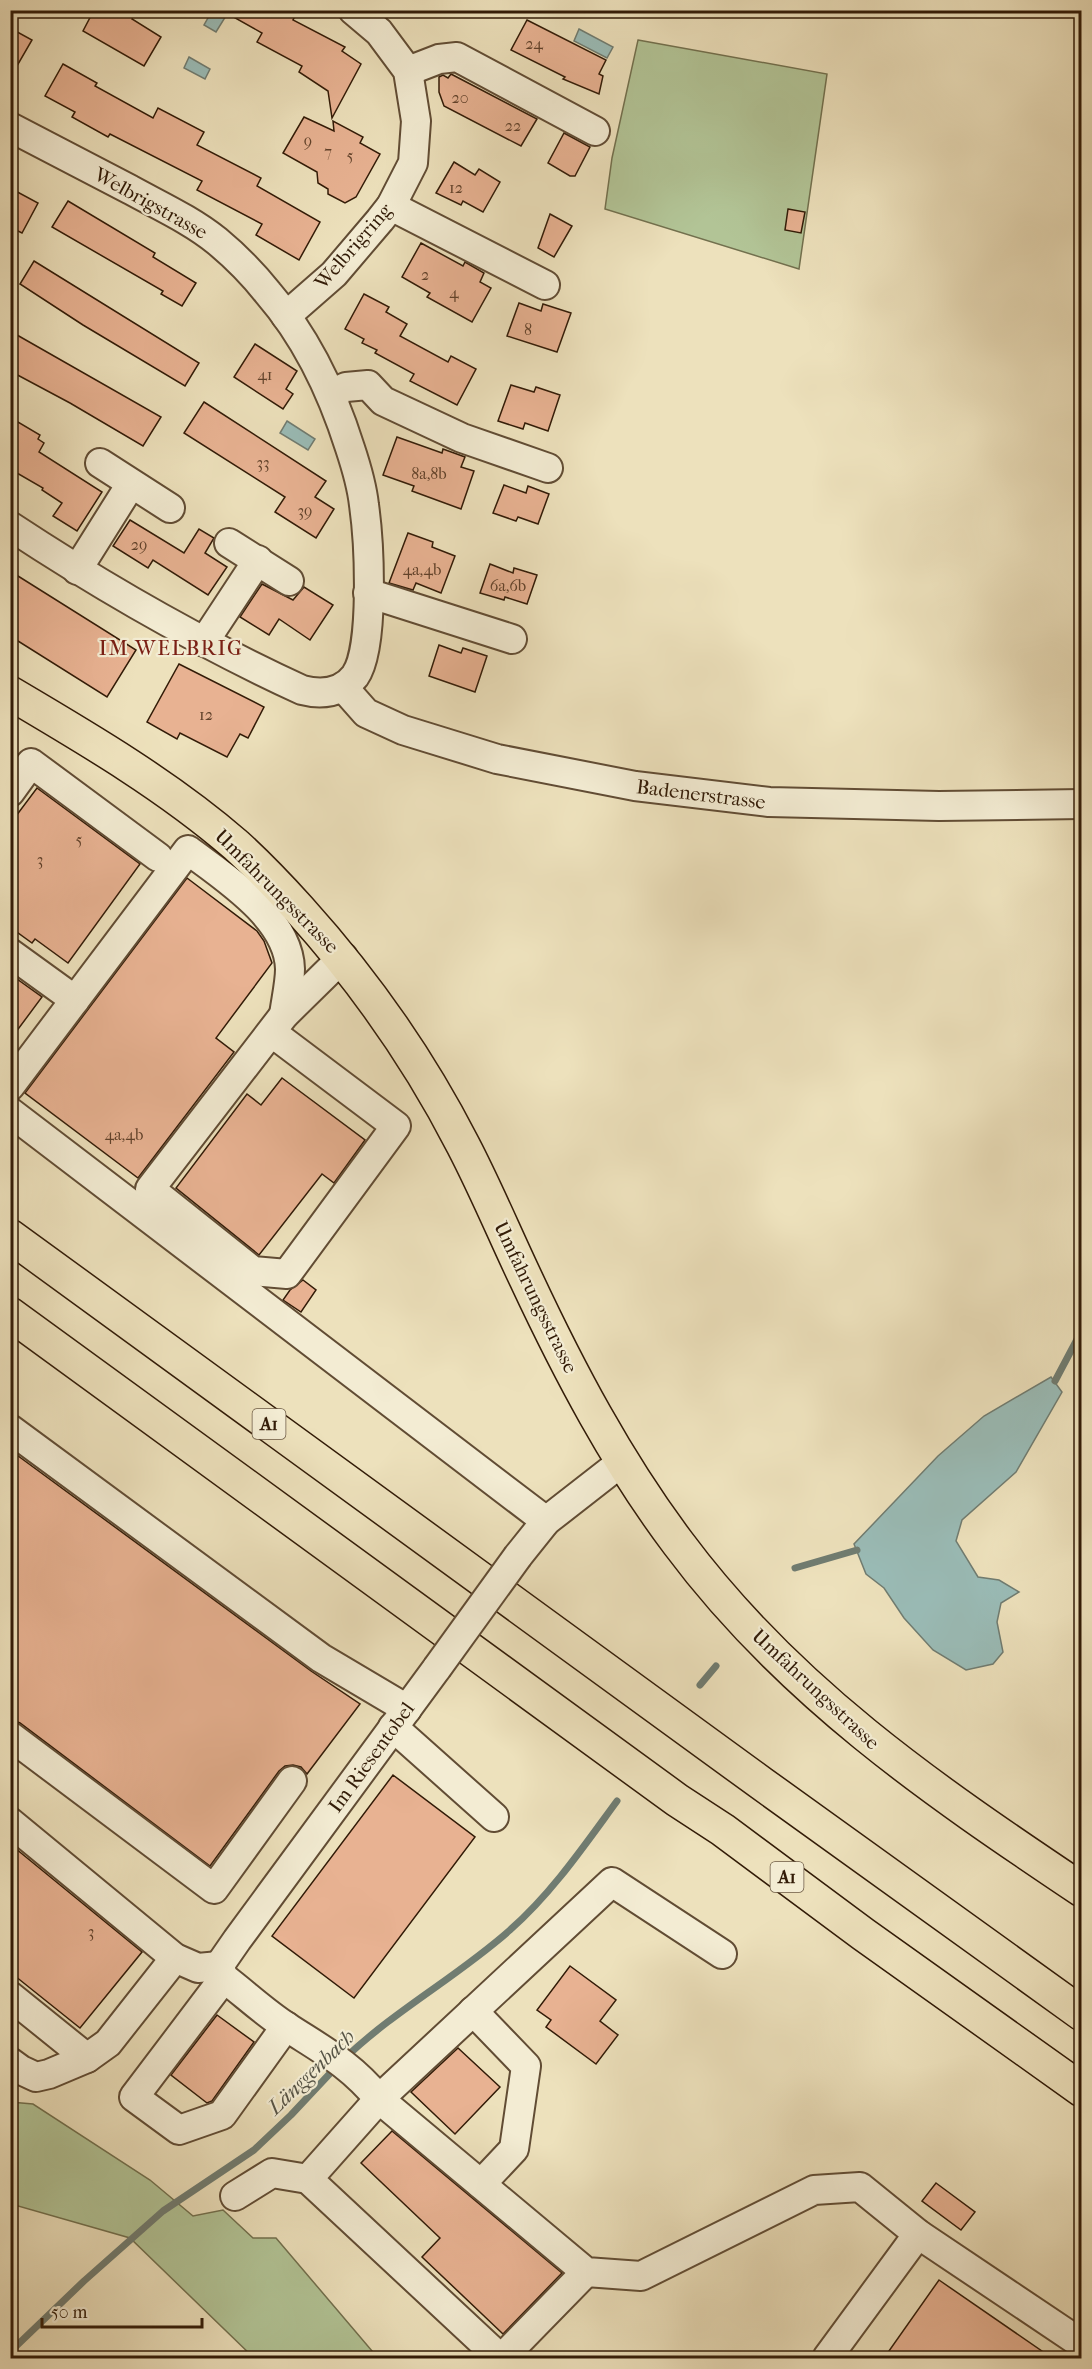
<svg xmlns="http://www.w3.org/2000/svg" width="1092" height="2369" font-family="'IM FELL French Canon',serif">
  <rect width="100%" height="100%" fill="#ede1bc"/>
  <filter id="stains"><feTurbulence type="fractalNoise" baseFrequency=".00333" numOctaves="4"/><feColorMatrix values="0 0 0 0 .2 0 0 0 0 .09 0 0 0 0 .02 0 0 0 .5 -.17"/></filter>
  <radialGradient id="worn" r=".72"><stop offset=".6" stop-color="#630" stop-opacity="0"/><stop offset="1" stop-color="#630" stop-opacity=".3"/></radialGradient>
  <g fill="#b2c496" stroke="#72704e" stroke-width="1.5">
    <path d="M638,40l189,34 -28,195 -194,-60 7,-51z"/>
    <path d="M10,2102l23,2 117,76 43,36 30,-6 30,28h23l102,120h-124l-124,-120 -119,-34z"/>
  </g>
  <g fill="#9abcb7" stroke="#707c71" stroke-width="1.5">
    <path d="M212,11h17l-13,21 -12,-7z"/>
    <path d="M579,29l34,18 -6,11 -33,-17z"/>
    <path d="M189,57l21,12 -5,10 -21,-11z"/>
    <path d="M287,421l28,18 -7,11 -28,-17z"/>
    <path d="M1051,1377l11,15 -46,80 -54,48 -6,21 22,36 21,3 20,12 -18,11 -4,19 6,30 -10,12 -27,6 -33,-20 -29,-32 -20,-30 -18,-14 -12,-30 84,-88 46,-40z"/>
  </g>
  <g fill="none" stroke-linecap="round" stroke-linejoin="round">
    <g stroke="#707c71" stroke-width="7">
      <path d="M1055,1381l27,-51"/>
      <path d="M795,1568l62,-18"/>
      <path d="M700,1685l16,-19"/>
      <path d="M344,2059c51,-49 113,-82 166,-129 42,-37 74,-84 107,-129"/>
      <path d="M10,2352l74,-71 79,-70 91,-61 37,-35 45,-48"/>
    </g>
  </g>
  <g fill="#e8b292" stroke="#321b07" stroke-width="1.5">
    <path d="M94,10h43l-5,9 29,18 -17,29 -61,-35z"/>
    <path d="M221,10h77l-5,10 52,27 -3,4 19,13 -29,54 -4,-27 -29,-19 3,-6 -45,-24 5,-9z"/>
    <path d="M527,20l79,40 -7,14 4,2 -4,18 -36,-15 2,-2 -54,-27z"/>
    <path d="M10,28l22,12 -22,38z"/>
    <path d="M63,64l34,19 -2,3 58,32 5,-10 46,24 -7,13 64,33 -4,8 63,36 -21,38 -43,-25 6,-11 -65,-34 5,-9 -92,-47 -2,3 -36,-20 3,-5 -30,-16z"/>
    <path d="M451,74l86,45 -16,27 -77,-40 -5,-14v-15l4,-2 5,3z"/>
    <path d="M304,117l30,14 -1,-10 30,16 -3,6 20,11 -24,43 -11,6 -17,-9v-5l-10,-6 -1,-11 -34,-19z"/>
    <path d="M564,133l26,14 -15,29h-5l-22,-13z"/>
    <path d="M454,162l21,13 4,-6 21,13 -17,30 -20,-11 -2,4 -25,-12z"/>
    <path d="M10,188l28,15 -16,30 -12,-6z"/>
    <path d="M68,201l87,52 -2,4 43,26 -14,23 -21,-12 2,-3 -111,-64z"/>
    <path d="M788,209l17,3 -4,21 -16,-3z"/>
    <path d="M550,214l22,12 -18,31 -16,-9z"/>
    <path d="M421,243l42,23 2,-4 19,11 -4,9 11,6 -19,34 -45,-25 3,-4 -28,-16z"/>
    <path d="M34,261l165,102 -14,23 -102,-61 -63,-41z"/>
    <path d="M364,294l25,13 -3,5 21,12 -7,12 48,26 3,-6 25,13 -19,36 -47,-24 4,-7 -39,-21 2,-3 -15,-7 2,-4 -19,-10z"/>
    <path d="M519,303l22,8 2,-7 28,9 -14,39 -50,-16z"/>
    <path d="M10,331l151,86 -18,29 -73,-43 -60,-32z"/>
    <path d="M255,344l42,27 -11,18 7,5 -10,15 -49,-32z"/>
    <path d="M511,385l23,7 2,-5 24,8 -12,36 -23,-8 -2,6 -25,-8z"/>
    <path d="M204,402l122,79 -11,16 19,12 -18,29 -41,-26 10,-15 -101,-64z"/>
    <path d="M10,422l6,3 2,-3 22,13 -2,4 6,4 -5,9 63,40 -25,39 -24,-15 9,-13 -20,-13 1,-2 -33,-19z"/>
    <path d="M397,437l45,16 1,-4 22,8 -4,10 13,4 -13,38 -49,-18 2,-5 -31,-11z"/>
    <path d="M504,485l22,8 2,-7 21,8 -11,30 -20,-7 -2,4 -23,-8z"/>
    <path d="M130,520l54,33 15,-24 15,9 -9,15 22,14 -19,28 -55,-35 -5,8 -35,-22z"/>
    <path d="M408,533l25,9 -1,5 23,9 -14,37 -25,-10 -3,7 -24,-7z"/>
    <path d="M490,564l23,9 1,-5 23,7 -10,29 -22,-7 -1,3 -24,-7z"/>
    <path d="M10,571l126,79 -29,47 -97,-61z"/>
    <path d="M262,584l31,16 11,-13 29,18 -23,35 -31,-21 -10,16 -29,-18z"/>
    <path d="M439,645l22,8 2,-5 24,8 -12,36 -46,-16z"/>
    <path d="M179,664l85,43 -16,31 -8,-4 -13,23 -47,-24 -3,6 -30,-17z"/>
    <path d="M37,788l103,76 -72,99 -33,-24 -3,4 -22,-16v-103z"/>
    <path d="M187,878l70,53 7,10 8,22 -56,75 18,14 -96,126 -113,-85z"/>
    <path d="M10,974l32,23 -32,43z"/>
    <path d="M282,1078l83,62 -31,43 -12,-9 -63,81 -83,-67 71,-94 14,11z"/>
    <path d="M303,1280l13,10 -15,22 -18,-12 7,-10z"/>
    <path d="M10,1450l301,221 49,33 -53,70 -6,-7 -8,-2 -8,1 -6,5 -69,95 -190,-143 -10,-4z"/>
    <path d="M393,1775l82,62 -121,161 -82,-62z"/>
    <path d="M10,1844l132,108 -62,76 -70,-56z"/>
    <path d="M570,1966l46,34 -16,21 18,14 -22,29 -50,-37 5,-7 -14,-10z"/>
    <path d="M217,2015l37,27 -42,59 -5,2 -36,-28z"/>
    <path d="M458,2048l42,39 -45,47 -44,-42z"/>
    <path d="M392,2131l170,142 -59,61 -81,-77 18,-19 -79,-75z"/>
    <path d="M936,2183l39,29 -14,18 -39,-29z"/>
    <path d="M939,2280l113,78h-168z"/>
  </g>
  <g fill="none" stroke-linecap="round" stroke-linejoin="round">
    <defs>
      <g id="minor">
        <path d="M408,71l31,-12 18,-2 138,74"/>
        <path d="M10,127c41,21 81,42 121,63 29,16 60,30 86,51 18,15 36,33 51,52 39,45 64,98 82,155 6,18 12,39 14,57 5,35 11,143 -9,171 -13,17 -34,19 -53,14 -102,-47 -198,-102 -292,-164"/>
        <path d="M391,206l154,79"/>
        <path d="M286,316l48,-42 46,-54 11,-14 22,-43 3,-42 -8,-50 -29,-39 -26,-22"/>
        <path d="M331,394l15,-7 22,-2 15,16 79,37 86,30"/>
        <path d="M100,463l70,45"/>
        <path d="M229,543l60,38"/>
        <path d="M77,570l54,-86"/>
        <path d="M368,593l144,46"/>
        <path d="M204,642l54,-82"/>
        <path d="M343,687l23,26 37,17 94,29 138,27 134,16 170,4 143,-2"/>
        <path d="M10,792l21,-29 127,94"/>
        <path d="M10,953l65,47"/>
        <path d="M271,1032l125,94 -109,148 -34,-3 -103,-82 134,-174 59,-58"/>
        <path d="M10,1086l178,-236c36,27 101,68 102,119 0,14 -4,31 -6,46"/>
        <path d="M10,1112l536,409"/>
        <path d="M10,1429l311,229 86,51"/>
        <path d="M518,1556l28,-35 77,-60"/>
        <path d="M437,1668l-200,272 -18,26 5,12c21,16 41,35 63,49 37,24 63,37 92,72l207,173 55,4 173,-86 46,-3 58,47 164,110"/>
        <path d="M393,1727l101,90"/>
        <path d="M10,1736l204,153 78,-108"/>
        <path d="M10,1822l165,136 23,10 21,-2"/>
        <path d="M224,1978l-90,119 45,33 43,-15 64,-89"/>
        <path d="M10,1996l77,62"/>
        <path d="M473,2011l53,55 -12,83 -33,35"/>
        <path d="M10,2062l11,8 15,7 13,-3 38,-16 21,-15 67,-85"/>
        <path d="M235,2196l37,-23 36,6"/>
        <path d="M500,2358l-192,-179 71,-80 233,-217 110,72"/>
        <path d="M502,2358l84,-86"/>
        <path d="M827,2358l91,-124"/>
      </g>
      <path id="major" d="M10,693c78,46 158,93 226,152 22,20 43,42 63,64 65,72 120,150 164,236 23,44 42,90 63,134 43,92 91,183 152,264 110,148 253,246 404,347"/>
      <g id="highway">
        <path d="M10,1236l751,547 321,231"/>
        <path d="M10,1314l667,486 46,30 140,104 219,156"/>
      </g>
    </defs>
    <use href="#minor" stroke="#614c34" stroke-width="32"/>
    <use href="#major" stroke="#321b07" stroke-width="36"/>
    <use href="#highway" stroke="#321b07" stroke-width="36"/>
    <use href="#minor" stroke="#f3ecd3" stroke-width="28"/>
    <use href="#major" stroke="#ede1bc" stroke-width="33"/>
    <use href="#highway" stroke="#ede1bc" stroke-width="33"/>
    <defs>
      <path id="minor-bridge" d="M437,1668l81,-112"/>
    </defs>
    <use href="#minor-bridge" stroke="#614c34" stroke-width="32" stroke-linecap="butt"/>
    <use href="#minor-bridge" stroke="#f3ecd3" stroke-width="28"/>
  </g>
  <g text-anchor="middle" stroke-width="4.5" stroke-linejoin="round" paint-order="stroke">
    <g font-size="16" fill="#60412a">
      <text x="534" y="49">24</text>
      <text x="460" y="103">20</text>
      <text x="513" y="131">22</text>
      <text x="308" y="146">9</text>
      <text x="328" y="157">7</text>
      <text x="350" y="161">5</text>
      <text x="456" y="193">12</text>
      <text x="425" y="280">2</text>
      <text x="454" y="298">4</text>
      <text x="528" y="335">8</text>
      <text x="265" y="380">41</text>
      <text x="263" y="468">33</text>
      <text x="429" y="479">8a,8b</text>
      <text x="305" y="516">39</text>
      <text x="139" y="550">29</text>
      <text x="422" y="575">4a,4b</text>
      <text x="508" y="591">6a,6b</text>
      <text x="206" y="720">12</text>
      <text x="79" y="845">5</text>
      <text x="40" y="865">3</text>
      <text x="124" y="1140">4a,4b</text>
      <text x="91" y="1937">3</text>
    </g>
    <g fill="#f3ecd3" stroke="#6c5a44" stroke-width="1.5">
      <rect x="252.5" y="1409" width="33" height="30" rx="4.5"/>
      <rect x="770.5" y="1862" width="33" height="30" rx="4.5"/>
    </g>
    <g font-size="18" font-weight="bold" fill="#321b07">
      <text x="269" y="1430">A1</text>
      <text x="787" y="1883">A1</text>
    </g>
    <g font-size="20" fill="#321b07" stroke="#f3ecd3">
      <text transform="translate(151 203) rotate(29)" y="7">Welbrigstrasse</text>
      <text transform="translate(353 246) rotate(-49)" y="7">Welbrigring</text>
      <text transform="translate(701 794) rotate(7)" y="7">Badenerstrasse</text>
      <text transform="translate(277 891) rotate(45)" y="7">Umfahrungsstrasse</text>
      <text transform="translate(536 1297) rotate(64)" y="7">Umfahrungsstrasse</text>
      <text transform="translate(816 1689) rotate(43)" y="7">Umfahrungsstrasse</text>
      <text transform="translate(371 1757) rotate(-54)" y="7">Im Riesentobel</text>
    </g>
    <g font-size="21" letter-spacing="1.5" fill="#7a1f14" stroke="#f3ecd3">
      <text x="171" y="655">IM WELBRIG</text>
    </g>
    <g font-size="21" font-style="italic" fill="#565345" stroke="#f3ecd3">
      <text transform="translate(311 2072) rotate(-44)" y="7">Länggenbach</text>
    </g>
  </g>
  <rect width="1092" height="2369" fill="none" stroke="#ede1bc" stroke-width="36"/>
  <rect x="12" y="12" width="1068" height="2345" fill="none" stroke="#321b07" stroke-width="3"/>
  <rect x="18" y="18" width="1056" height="2333" fill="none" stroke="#321b07" stroke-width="1.5"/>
  <path d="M42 2318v9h160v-9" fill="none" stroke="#321b07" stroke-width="3"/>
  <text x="51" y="2318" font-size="18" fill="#321b07" stroke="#f3ecd3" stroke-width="4.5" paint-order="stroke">50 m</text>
  <rect width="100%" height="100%" filter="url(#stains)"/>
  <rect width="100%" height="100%" fill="url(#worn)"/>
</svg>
